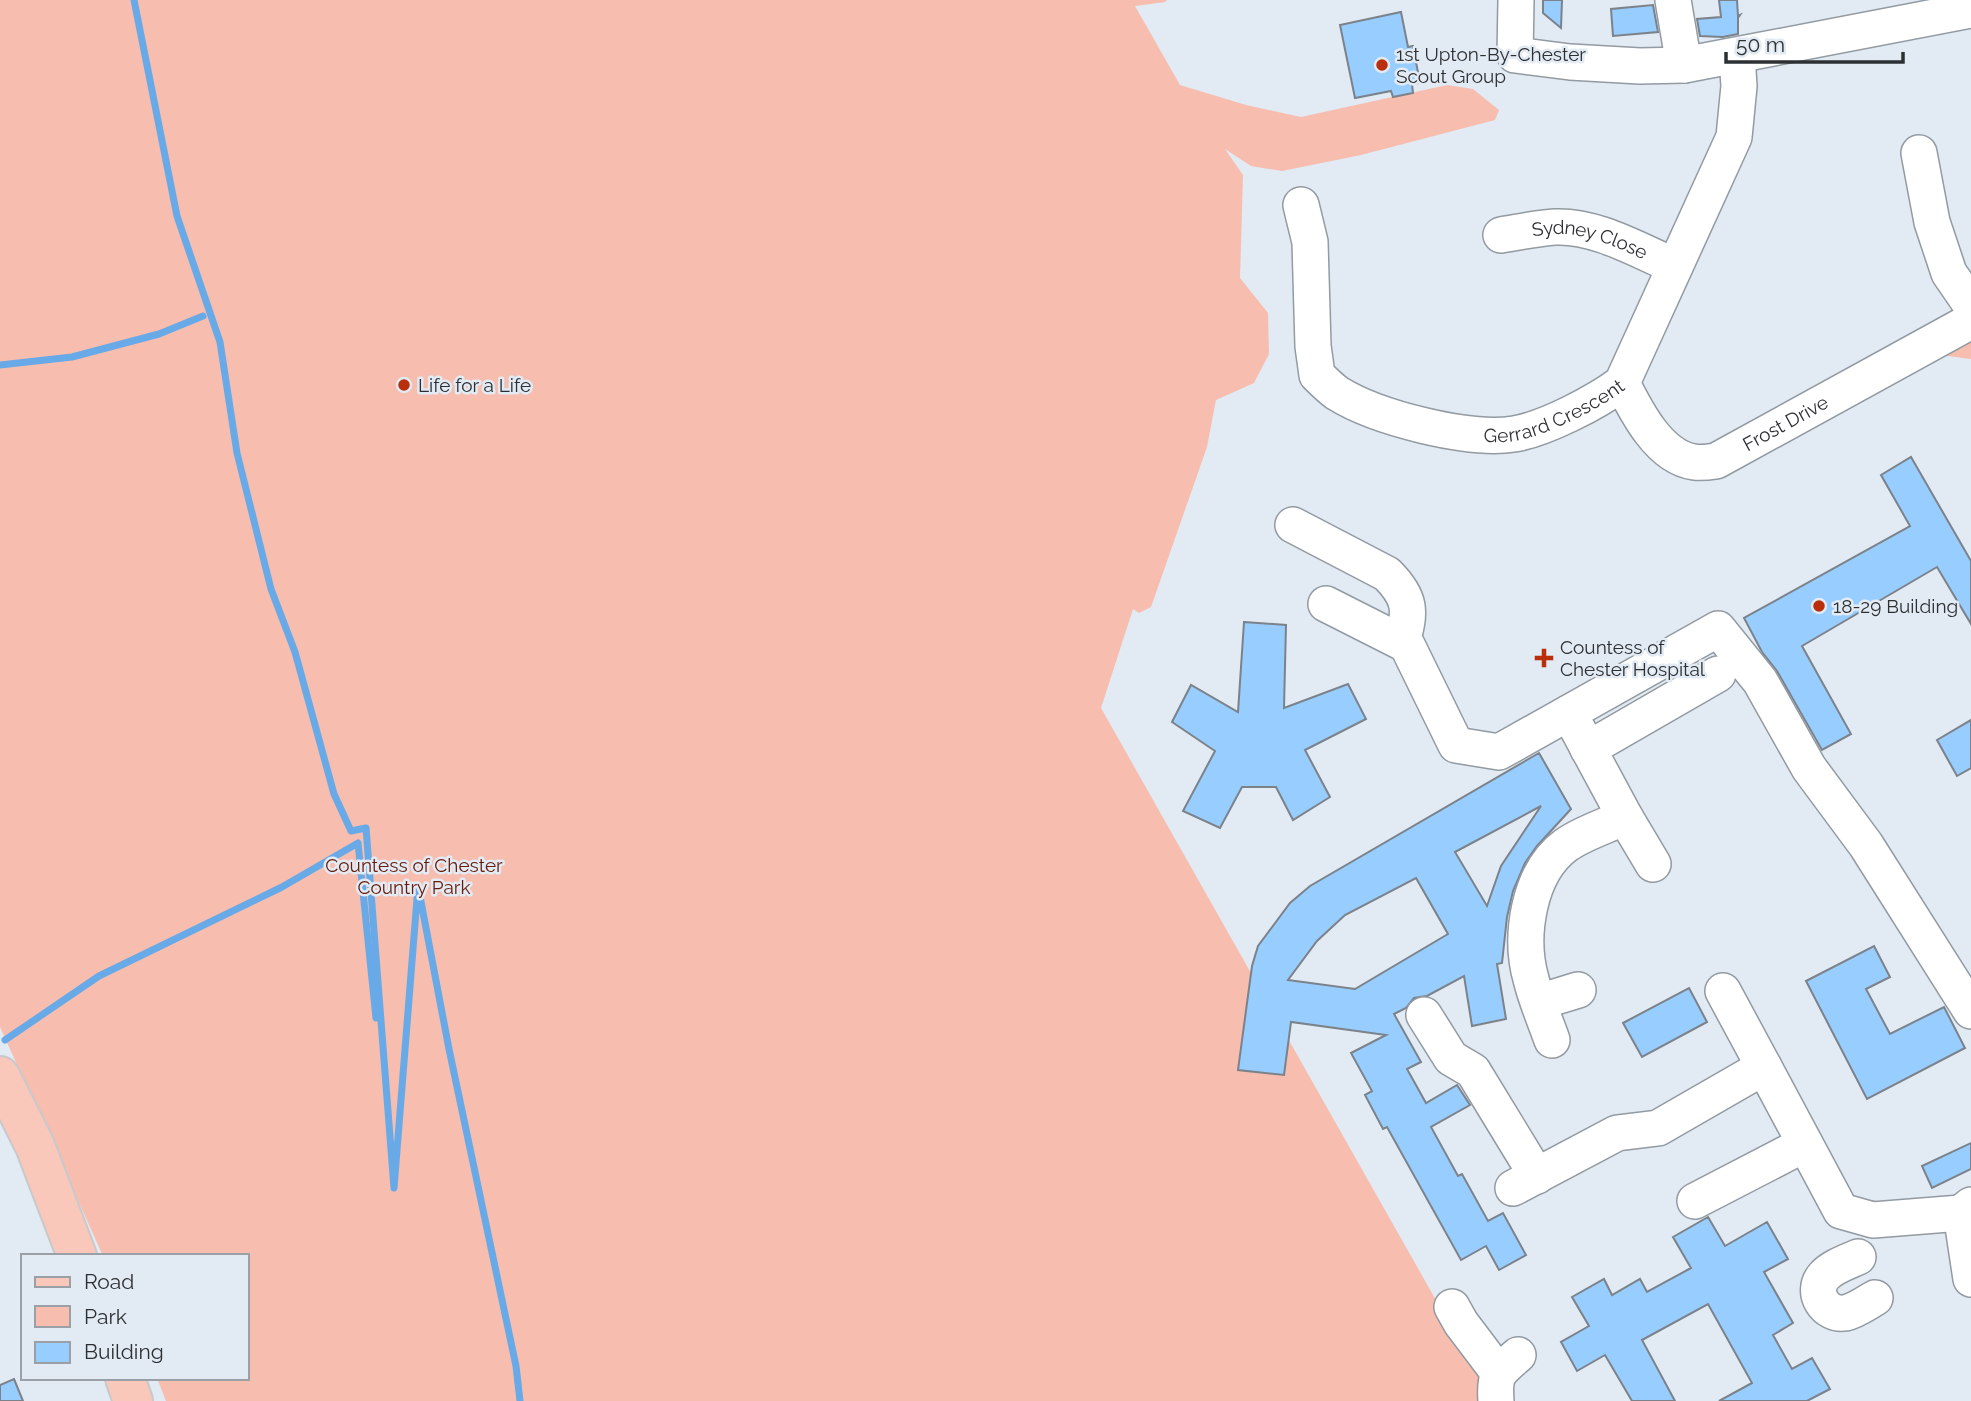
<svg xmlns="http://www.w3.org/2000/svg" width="1971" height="1401" font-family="Raleway,sans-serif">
  <rect width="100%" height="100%" fill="#e2eaf3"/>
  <g fill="#f7bdaf">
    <path d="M0,0h1167l-2,2 -30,4 45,79 66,20 55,12 146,-32 26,4 26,21 -4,10 -134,35 -79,16 -31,-5 -26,-17 18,26 -3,103 28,35 1,41 -15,29 -38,17 -9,47 -56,160 -12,6 -6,-4 -32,99 362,640 17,16 -3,37h-1311l-9,-23h90v-122h-144l-103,-229z"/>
    <path d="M1971,334v25l-31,-4z"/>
  </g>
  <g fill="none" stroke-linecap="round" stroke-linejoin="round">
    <g stroke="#68aae7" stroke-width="7">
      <path d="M134,0l43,216 43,126 17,111 34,136 24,63 39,142 17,37 15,-3 28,360 24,-302 31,163 67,317 4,35"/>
      <path d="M0,365l72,-8 87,-23 44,-18"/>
      <path d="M5,1040l94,-64 183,-89 76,-44 18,175"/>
    </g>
  </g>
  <g fill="#98cdff" stroke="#7b828a" stroke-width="2" fill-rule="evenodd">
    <path d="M1543,0h19l-1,28 -18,-15z"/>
    <path d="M1719,0h18l1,16 2,-1 -2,3v16l-15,3 -23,-1 -3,-17 24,-2z"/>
    <path d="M1653,5l5,27 -45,4 -2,-27z"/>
    <path d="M1401,12l7,35 5,-1 7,37 -8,1 1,9 -20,4 -2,-6 -36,7 -15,-73z"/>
    <path d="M1911,457l60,104v63l-34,-57 -135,79 49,88 -29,16 -45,-79 -15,-19 -18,-34 166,-92 -29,-51z"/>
    <path d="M1244,622l42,3 -2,83 64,-24 18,35 -61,31 25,47 -37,23 -17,-33h-34l-22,41 -37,-17 32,-60 -43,-29 19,-37 47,27z"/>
    <path d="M1971,720v48l-14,8 -20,-36z"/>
    <path d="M1539,753l32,56 -34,37 -12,17 -12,28 -6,26 -5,46 -5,1 9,55 -34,7 -8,-50 -37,20 -13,2 -8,10 -12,6 27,48 -14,7 19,34 31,-18 13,20 -39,22 27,49 4,-2 26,47 15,-8 23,42 -27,15 -13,-24 -25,14 -74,-133 -4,2 -18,-34 7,-4 -21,-38 35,-18 -95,-13 -7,53 -46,-5 14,-104 6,-20 32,-43 20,-17zM1541,806l-40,60 -14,40 -32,-54zM1416,878l32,56 -93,55 -67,-9 29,-39 28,-26z"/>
    <path d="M1874,946l16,31 -24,12 24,45 54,-27 21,41 -98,51 -61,-118z"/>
    <path d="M1689,988l18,34 -65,35 -19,-34z"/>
    <path d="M1971,1143v26l-39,19 -10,-22z"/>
    <path d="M1708,1217l17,29 42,-24 21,37 -24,13 29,51 -20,12 19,34 20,-11 18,31 -23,12h-88l33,-18 -44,-79 -66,36 33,61h-43l-27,-46 -28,16 -16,-29 28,-16 -17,-29 32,-18 8,16 28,-16 7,13 44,-24 -18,-31z"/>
    <path d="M14,1379l9,22h-23v-16z"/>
  </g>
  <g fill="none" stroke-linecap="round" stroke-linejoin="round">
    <defs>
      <g id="minor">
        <path d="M1516,0l-1,55 55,7 70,4 44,-1 287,-55"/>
        <path d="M1673,0l11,65"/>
        <path d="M1919,153l13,69 17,51 22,32"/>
        <path id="s1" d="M1301,205l9,37 3,104 4,29c6,6 13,13 20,18 40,25 131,48 177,41 31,-5 83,-32 108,-51l112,-246 5,-51 -2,-30"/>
        <path id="s2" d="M1501,235c18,-3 37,-7 54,-8 41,-2 84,24 120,39"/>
        <path id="s3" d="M1622,383c14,28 37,74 72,79 7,1 15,0 22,-1l255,-140"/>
        <path d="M1293,525l94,49c24,24 24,37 15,68"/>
        <path d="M1326,604l81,41 49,100 43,7 219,-123 42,52 49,87 57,77 105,166"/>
        <path d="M1569,713l56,104 28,47"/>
        <path d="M1588,749l130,-75"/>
        <path d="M1723,991l41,76"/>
        <path d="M1539,1002l39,-12"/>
        <path d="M1424,1015l27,43 22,13 64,105"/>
        <path d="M1552,1040c-7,-20 -16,-40 -21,-61 -12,-42 -3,-106 35,-134 17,-12 40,-19 59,-28"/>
        <path d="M1513,1188l104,-55 41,-5 106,-61 77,144 32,9 88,-7"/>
        <path d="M1695,1201l110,-57"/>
        <path d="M1971,1205l-10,8 10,66"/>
        <path d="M1858,1257c-11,5 -26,10 -34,19 -14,16 1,40 21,37 10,-2 21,-10 30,-15"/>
        <path d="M1452,1307l9,16 37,49"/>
        <path d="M1496,1401c-2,-27 2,-29 22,-46"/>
      </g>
      <g id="major">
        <path d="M0,1076l35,70 42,110"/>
        <path d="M125,1378l8,23"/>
      </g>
    </defs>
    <use href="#minor" stroke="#929aa2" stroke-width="38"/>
    <use href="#major" stroke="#c8c9ca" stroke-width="42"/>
    <use href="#minor" stroke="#fff" stroke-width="35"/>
    <use href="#major" stroke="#fac7bb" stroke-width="38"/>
  </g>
  <g fill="#b92e0b" stroke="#e2eaf3" stroke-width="2.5">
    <circle cx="1382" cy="65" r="7"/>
    <circle cx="404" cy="385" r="7"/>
    <circle cx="1819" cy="606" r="7"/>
    <path d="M1540.5 647.5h7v7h7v7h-7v7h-7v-7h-7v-7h7z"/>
  </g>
  <g text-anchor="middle" stroke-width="5" stroke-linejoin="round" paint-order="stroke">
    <g font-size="19" fill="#2d3033" stroke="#e2eaf3" text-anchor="start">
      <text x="1396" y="61">1st Upton-By-Chester<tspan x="1396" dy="22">Scout Group</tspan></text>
      <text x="418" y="392">Life for a Life</text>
      <text x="1833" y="613">18-29 Building</text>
      <text x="1560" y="654">Countess of<tspan x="1560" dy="22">Chester Hospital</tspan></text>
    </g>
    <g font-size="19" fill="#2d3033" stroke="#e2eaf3">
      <text dy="7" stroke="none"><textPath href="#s2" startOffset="91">Sydney Close</textPath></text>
      <text dy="7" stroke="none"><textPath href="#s1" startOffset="427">Gerrard Crescent</textPath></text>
      <text dy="7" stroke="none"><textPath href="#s3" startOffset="212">Frost Drive</textPath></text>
    </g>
    <g font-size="19" fill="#691b0a" stroke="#e2eaf3">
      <text x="414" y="872">Countess of Chester<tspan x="414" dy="22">Country Park</tspan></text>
    </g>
  </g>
  <rect x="21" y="1254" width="228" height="126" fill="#e2eaf3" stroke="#9aa0a6" stroke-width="2"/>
  <rect x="35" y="1277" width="35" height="10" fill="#fac7bb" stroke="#9aa0a6" stroke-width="2"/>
  <text x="84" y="1289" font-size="21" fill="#2d3033">Road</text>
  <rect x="35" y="1306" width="35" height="21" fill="#f7bdaf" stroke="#9aa0a6" stroke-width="2"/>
  <text x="84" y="1324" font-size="21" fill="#2d3033">Park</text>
  <rect x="35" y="1342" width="35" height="21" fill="#98cdff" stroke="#9aa0a6" stroke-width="2"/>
  <text x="84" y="1359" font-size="21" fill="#2d3033">Building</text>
  <path d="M1726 52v10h177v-10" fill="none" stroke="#2d3033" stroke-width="3.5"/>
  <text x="1736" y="52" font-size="21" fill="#2d3033" stroke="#e2eaf3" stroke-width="5" paint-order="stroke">50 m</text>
</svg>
